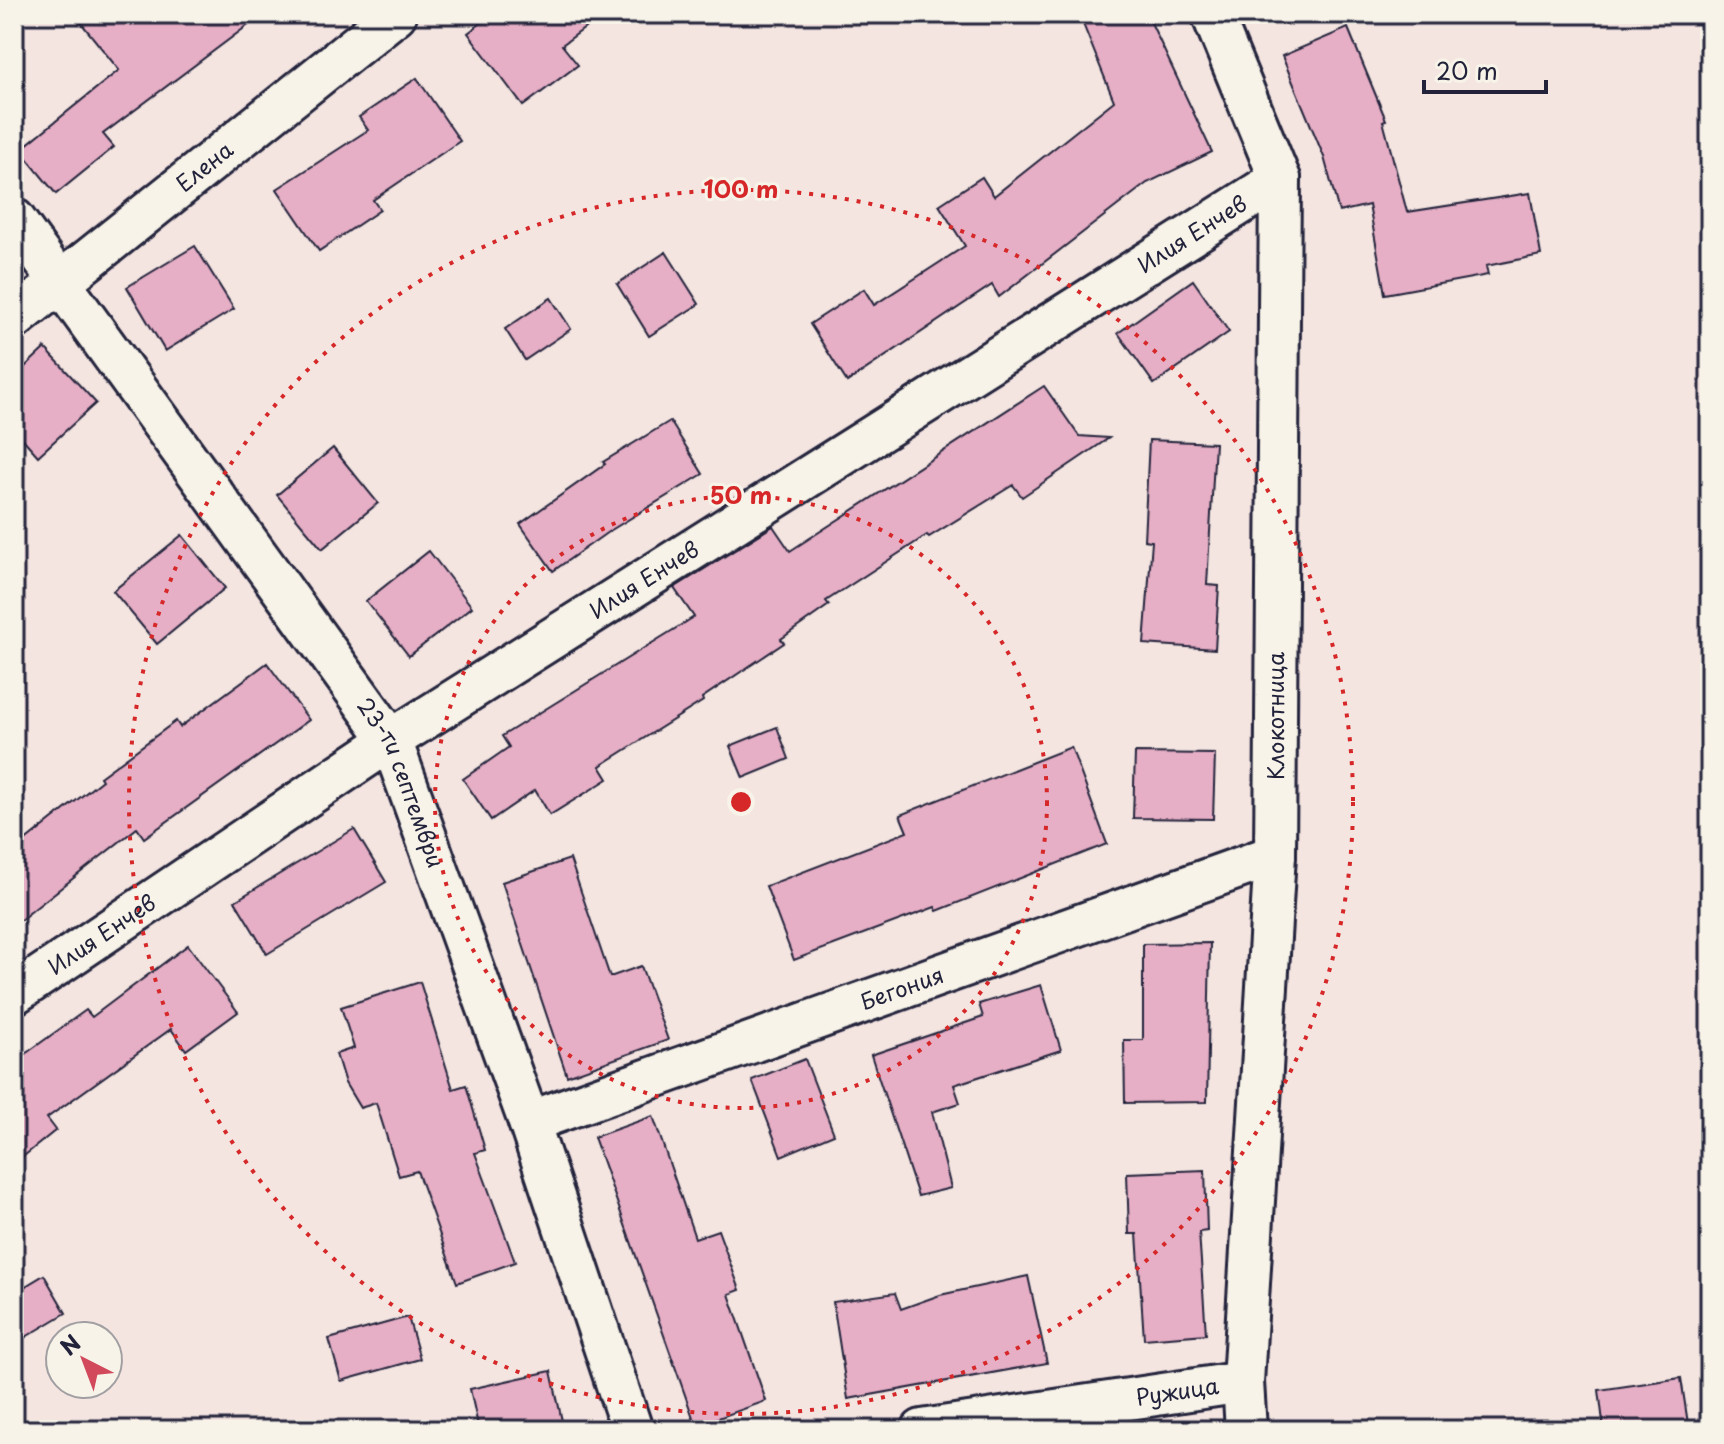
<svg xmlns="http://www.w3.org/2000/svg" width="1724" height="1444" font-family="'Playpen Sans',sans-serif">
  <rect width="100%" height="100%" fill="#f4e5e1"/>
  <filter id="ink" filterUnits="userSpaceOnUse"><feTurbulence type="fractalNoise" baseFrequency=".0125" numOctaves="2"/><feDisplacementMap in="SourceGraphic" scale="16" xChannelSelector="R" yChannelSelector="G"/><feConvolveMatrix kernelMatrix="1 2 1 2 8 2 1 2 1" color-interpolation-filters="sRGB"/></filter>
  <g filter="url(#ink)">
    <g fill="#e6afc5" stroke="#22223b" stroke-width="2">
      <path d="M74,14h189l-160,120 11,13 -58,47 -36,-44 99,-80z"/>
      <path d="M493,14h111l-42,31 16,20 -55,41 -55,-73z"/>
      <path d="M1079,14h68l65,138 -65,31 -148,114 -7,-12 -145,97 -37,-58 54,-35 10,16 91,-59 -26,-41 43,-28 12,19 120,-95z"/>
      <path d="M1348,28l38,92 -3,1 24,91 123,-19 11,62 -55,11 2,9 -103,19 -16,-89 -30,7 -15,-55 -42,-101z"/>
      <path d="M417,78l43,63 -87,59 7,10 -61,41 -42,-62 91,-59 -9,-13z"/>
      <path d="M195,246l39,63 -69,42 -38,-64z"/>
      <path d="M666,252l33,52 -50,32 -32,-52z"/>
      <path d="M1193,280l36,52 -75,52 -36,-51z"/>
      <path d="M551,298l20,31 -46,31 -20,-31z"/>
      <path d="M45,348l51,55 -58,53 -24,-27v-52z"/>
      <path d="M1044,386l35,50 30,2 -87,59 -9,-12 -84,52 -2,-2 -101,66 3,4 -48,34 3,4 -82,55 1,3 -103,65 8,13 -58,36 -15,-25 -44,30 -28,-41 46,-32 -7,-11 192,-119 -20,-29 99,-62 17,25z"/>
      <path d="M670,421l33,53 -95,58 -55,39 -33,-47 85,-60 -2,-2z"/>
      <path d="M1149,440l66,3 -8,142 12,1 -4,63 -71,-5 8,-103 -8,-1z"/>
      <path d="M333,448l45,55 -56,46 -45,-54z"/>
      <path d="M182,535l43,53 -68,56 -44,-53z"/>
      <path d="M429,551l43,56 -63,49 -43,-55z"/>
      <path d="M267,663l42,57 -165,118 -7,-10 -123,97v-75l88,-70 -2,-3 76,-56 4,6z"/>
      <path d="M777,727l12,32 -46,19 -13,-32z"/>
      <path d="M1071,747l36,97 -170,67 -2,-4 -141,53 -28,-74 141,-54 -7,-17z"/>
      <path d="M1135,753l80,1 -2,65 -80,-1z"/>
      <path d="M354,829l32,53 -119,72 -32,-53z"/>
      <path d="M570,859l40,118 31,-11 27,74 -101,36 -65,-194z"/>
      <path d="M1210,943l-3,159 -82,1 -1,-63h19v-96z"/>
      <path d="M188,945l50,67 -52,38 -15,-21 -124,89 9,12 -42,34v-102l72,-52 6,7z"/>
      <path d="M420,982l33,107 13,-4 19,65 -10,3 40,109 -58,21 -40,-112 -18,5 -23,-73 -16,5 -15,-25 -9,-29 18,-6 -13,-41z"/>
      <path d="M1041,985l20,65 -107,35 6,18 -28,9 19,76 -33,8 -47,-141 112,-38 -4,-13z"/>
      <path d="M805,1059l29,75 -53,22 -29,-76z"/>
      <path d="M653,1116l42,122 23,-8 22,60 -11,4 37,107 -70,25 -102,-289z"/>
      <path d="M1205,1170l2,61 -8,1 7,102 -62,5 -7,-105h-8l-2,-61z"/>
      <path d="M44,1275l22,38 -52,31v-51z"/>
      <path d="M1028,1276l19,87 -199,36 -15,-97 62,-9 6,16 39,-14z"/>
      <path d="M408,1317l12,42 -79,22 -12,-42z"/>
      <path d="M551,1371l13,59h-85l-9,-41z"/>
      <path d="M1681,1378l8,52h-85l-5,-40z"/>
    </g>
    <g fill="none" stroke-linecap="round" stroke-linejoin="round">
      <defs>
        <g id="minor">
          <path d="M1212,14l68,165 -5,676 -32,527 3,48"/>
          <path id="s1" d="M14,219l377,521 138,382 103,308"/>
          <path id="s2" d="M14,319l382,-305"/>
          <path id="s3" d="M14,994l377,-254 889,-561"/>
          <path id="s4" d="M529,1122l746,-267"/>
          <path id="s5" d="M922,1430l321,-48"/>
        </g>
      </defs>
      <use href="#minor" stroke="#22223b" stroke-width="46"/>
      <use href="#minor" stroke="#f7f3e8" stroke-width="40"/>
    </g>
  </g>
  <g fill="none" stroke="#d62828" stroke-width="4" stroke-dasharray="4 8">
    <circle cx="741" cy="802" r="306"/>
    <circle cx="741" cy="802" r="612"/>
  </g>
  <g text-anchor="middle" stroke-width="6" stroke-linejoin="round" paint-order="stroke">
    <g font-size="22" fill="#22223b" stroke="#f7f3e8">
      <text dy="8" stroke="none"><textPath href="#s2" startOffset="244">Елена</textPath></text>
      <text dy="8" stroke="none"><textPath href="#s3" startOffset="1402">Илия Енчев</textPath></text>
      <text dy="8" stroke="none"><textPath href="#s3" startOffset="754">Илия Енчев</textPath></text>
      <text transform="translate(1276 716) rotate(-90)" y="8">Клокотница</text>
      <text dy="8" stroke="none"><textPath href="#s1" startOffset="686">23-ти септември</textPath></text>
      <text dy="8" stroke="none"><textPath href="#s3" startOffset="106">Илия Енчев</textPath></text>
      <text dy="8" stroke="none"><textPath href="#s4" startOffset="396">Бегония</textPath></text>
      <text dy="8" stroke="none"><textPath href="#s5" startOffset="258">Ружица</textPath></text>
    </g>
  </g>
  <circle cx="741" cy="802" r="12" fill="#d62828" stroke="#f7f3e8" stroke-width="4"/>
  <g font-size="24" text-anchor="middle" font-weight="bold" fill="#d62828" stroke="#f7f3e8" stroke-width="6" stroke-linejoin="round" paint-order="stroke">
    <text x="741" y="198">100 m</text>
    <text x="741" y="504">50 m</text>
  </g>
  <rect width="1724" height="1444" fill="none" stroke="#f7f3e8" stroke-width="48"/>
  <rect x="24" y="24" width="1676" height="1396" fill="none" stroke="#22223b" stroke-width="3" filter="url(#ink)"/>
  <g transform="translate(84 1360) rotate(318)"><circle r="38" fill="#f7f3e8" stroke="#a29fa3" stroke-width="2"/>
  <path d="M0-6L14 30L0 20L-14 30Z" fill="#d1495b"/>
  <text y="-12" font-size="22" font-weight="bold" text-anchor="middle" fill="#22223b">N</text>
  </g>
  <path d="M1424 80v12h122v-12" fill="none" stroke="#22223b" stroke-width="4"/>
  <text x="1436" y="80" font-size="24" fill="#22223b" stroke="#f7f3e8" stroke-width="6" paint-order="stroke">20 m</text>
</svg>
